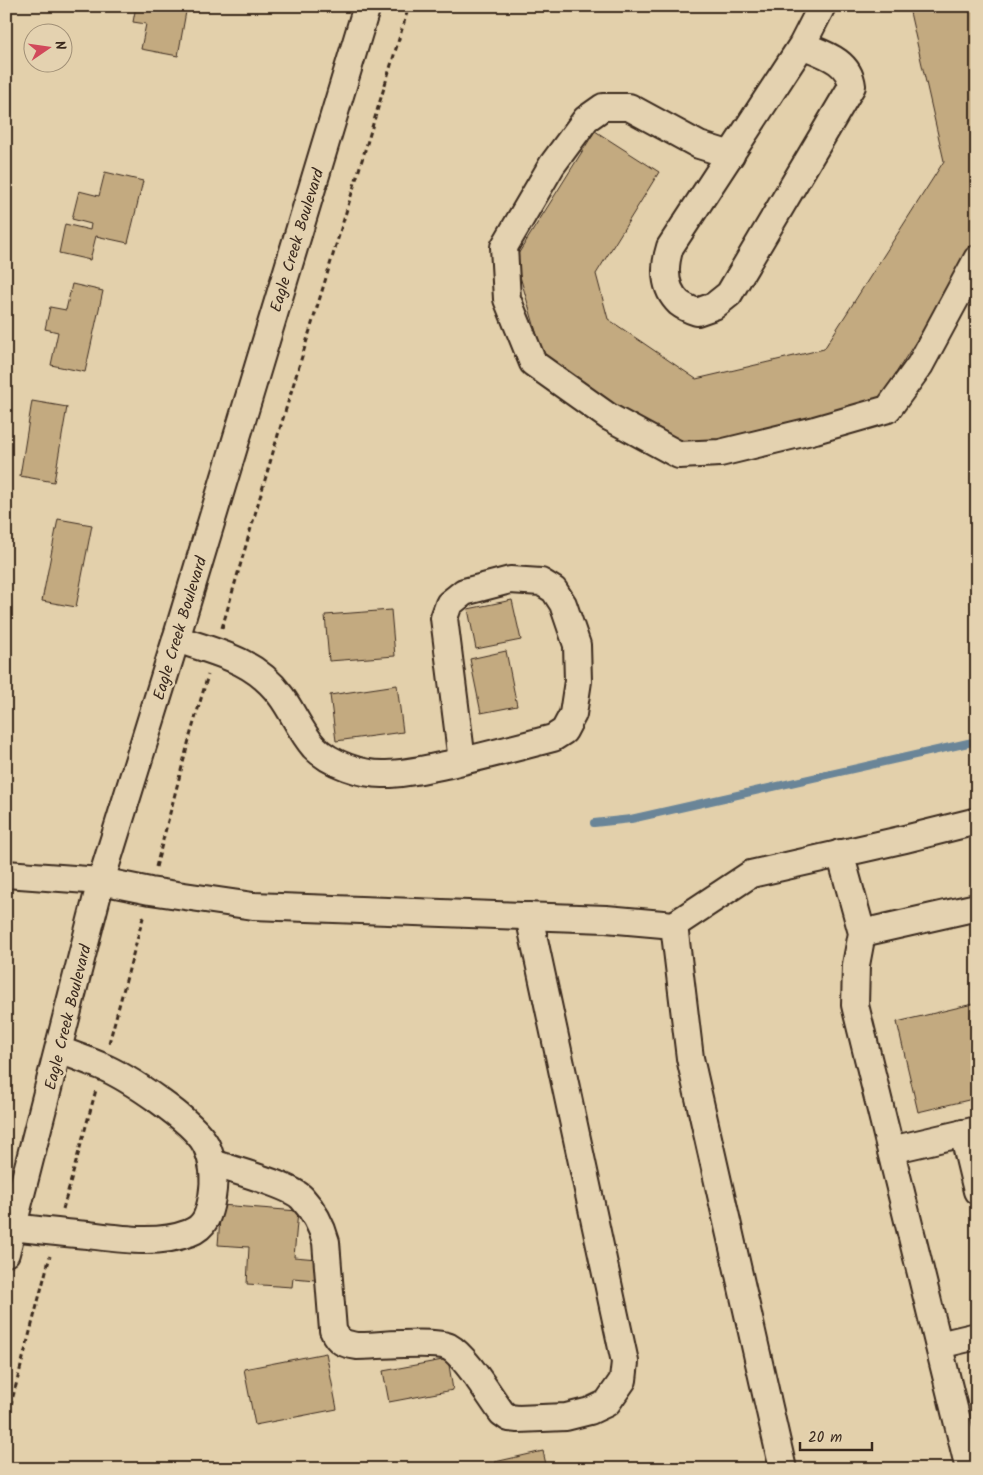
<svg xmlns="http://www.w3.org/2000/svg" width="983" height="1475" font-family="Kalam,sans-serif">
  <rect width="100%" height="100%" fill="#e3d0ab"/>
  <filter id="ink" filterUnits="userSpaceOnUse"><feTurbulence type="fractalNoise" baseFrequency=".02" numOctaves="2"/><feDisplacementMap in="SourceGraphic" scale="10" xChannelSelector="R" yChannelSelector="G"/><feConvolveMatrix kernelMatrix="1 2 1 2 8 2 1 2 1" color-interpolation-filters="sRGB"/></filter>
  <g filter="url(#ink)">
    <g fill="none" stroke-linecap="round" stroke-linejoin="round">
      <path stroke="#6a8598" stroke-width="8" d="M594,823l37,-4 346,-78"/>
    </g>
    <g fill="#c3aa80" stroke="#3b2a1e">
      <path d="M136,6h51l-9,50 -37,-7 5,-25 -13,-2z"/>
      <path d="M910,6h67v238l-103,164 -192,43 -137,-88 -30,-104 80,-128 64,41 -63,102 12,45 88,60 128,-30 120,-188 -35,-153z"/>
      <path d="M105,172l38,9 -15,62 -32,-7 -6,24 -31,-7 6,-29 25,6 1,-6 -19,-5 7,-28 20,5z"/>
      <path d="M72,284l31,7 -18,81 -34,-7 7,-33 -13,-3 5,-22 16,3z"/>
      <path d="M32,401l35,6 -13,75 -34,-6z"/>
      <path d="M58,519l34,6 -16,82 -34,-6z"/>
      <path d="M512,600l9,40 -45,9 -8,-40z"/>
      <path d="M391,610l4,46 -66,5 -4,-46z"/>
      <path d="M506,651l11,55 -36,7 -11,-54z"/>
      <path d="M397,685l6,47 -67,9 -6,-46z"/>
      <path d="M977,1003v95l-59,14 -21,-90z"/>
      <path d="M221,1205l77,6 -4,46 23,2 -2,21 -22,-2 -1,9 -45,-3 2,-37 -31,-2z"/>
      <path d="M326,1353l11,56 -82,16 -11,-56z"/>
      <path d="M448,1359l5,31 -64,12 -6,-31z"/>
      <path d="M543,1451l4,18h-50l-2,-7z"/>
    </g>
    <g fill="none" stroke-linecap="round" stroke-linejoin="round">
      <defs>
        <g id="minor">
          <path d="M802,45c21,9 47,15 50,41l-123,208 -15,12 -17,6c-6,-2 -13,-5 -18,-9 -16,-15 -15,-37 -9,-56l132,-202 20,-39"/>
          <path d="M731,155l-32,-10 -70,-38h-26l-17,12 -34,46 -48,82 3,52 26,64 76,54 70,38 41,-2 95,-23 73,-21 32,-44 57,-106"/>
          <path d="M176,639c40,13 79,21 105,57 12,16 19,35 33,51 16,17 49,28 72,27 21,0 44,-6 64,-10 34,-8 69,-17 103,-26l11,-7 9,-17 5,-33 -1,-36 -14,-41 -9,-14 -13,-8 -31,-2 -46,12 -15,12 -5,14 18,143"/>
          <path d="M840,853l22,80 -6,32 -1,40 114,464"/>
          <path d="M6,874l95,7 49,10 103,15 353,13 68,6 77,-51 154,-35 72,-18"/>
          <path d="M674,925l16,133 93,411"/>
          <path d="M862,933l115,-26"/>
          <path d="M963,1133l14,58"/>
          <path d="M891,1150l86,-20"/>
          <path d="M213,1163c19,7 77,22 89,35 11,12 20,29 24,44l7,88c5,12 11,14 24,16 18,0 78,-6 92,1 17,9 41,50 53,66l7,5 9,1 48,-2 24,-6 17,-8 16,-23 2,-18 -96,-446"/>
          <path d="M13,1227c25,3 50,6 75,8 33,4 70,10 101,-2 17,-6 20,-20 23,-36 3,-18 2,-35 -6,-52 -13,-25 -79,-68 -105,-79 -14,-6 -28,-11 -42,-16"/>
          <path d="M6,1253l95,-372 75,-242 191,-633"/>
          <path d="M939,1345l38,-9"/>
        </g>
      </defs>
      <use href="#minor" stroke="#3b2a1e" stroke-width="30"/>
      <g stroke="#3b2a1e" stroke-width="3" stroke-dasharray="5 4" stroke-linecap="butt">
        <path d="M222,628l56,-193 131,-429"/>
        <path d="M156,867l34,-131 18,-61"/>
        <path d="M109,1043l35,-129"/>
        <path d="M63,1209l33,-119"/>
        <path d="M6,1423l44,-167"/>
      </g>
      <use href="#minor" stroke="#e4d2b0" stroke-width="26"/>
    </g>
  </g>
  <g text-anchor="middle" stroke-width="5" stroke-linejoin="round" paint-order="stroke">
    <g font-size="16" fill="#3b2a1e" stroke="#e4d2b0">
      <text transform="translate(296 240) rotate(-73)" y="6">Eagle Creek Boulevard</text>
      <text transform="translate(179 628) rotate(-73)" y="6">Eagle Creek Boulevard</text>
      <text transform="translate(67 1017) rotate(-76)" y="6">Eagle Creek Boulevard</text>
    </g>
  </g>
  <rect width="983" height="1475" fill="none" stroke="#e4d2b0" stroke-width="25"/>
  <rect x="12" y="12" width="958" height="1450" fill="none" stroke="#3b2a1e" stroke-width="2" filter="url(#ink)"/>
  <g transform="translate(48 48) rotate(77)"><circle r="24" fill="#e4d2b0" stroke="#a08f76"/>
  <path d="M0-4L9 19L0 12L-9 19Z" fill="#d1495b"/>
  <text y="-8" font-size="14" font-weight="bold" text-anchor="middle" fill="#3b2a1e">N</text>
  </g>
  <path d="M800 1442v8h72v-8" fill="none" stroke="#3b2a1e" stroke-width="2.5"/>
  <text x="808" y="1442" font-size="15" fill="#3b2a1e" stroke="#e4d2b0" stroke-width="4" paint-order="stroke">20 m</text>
</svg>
